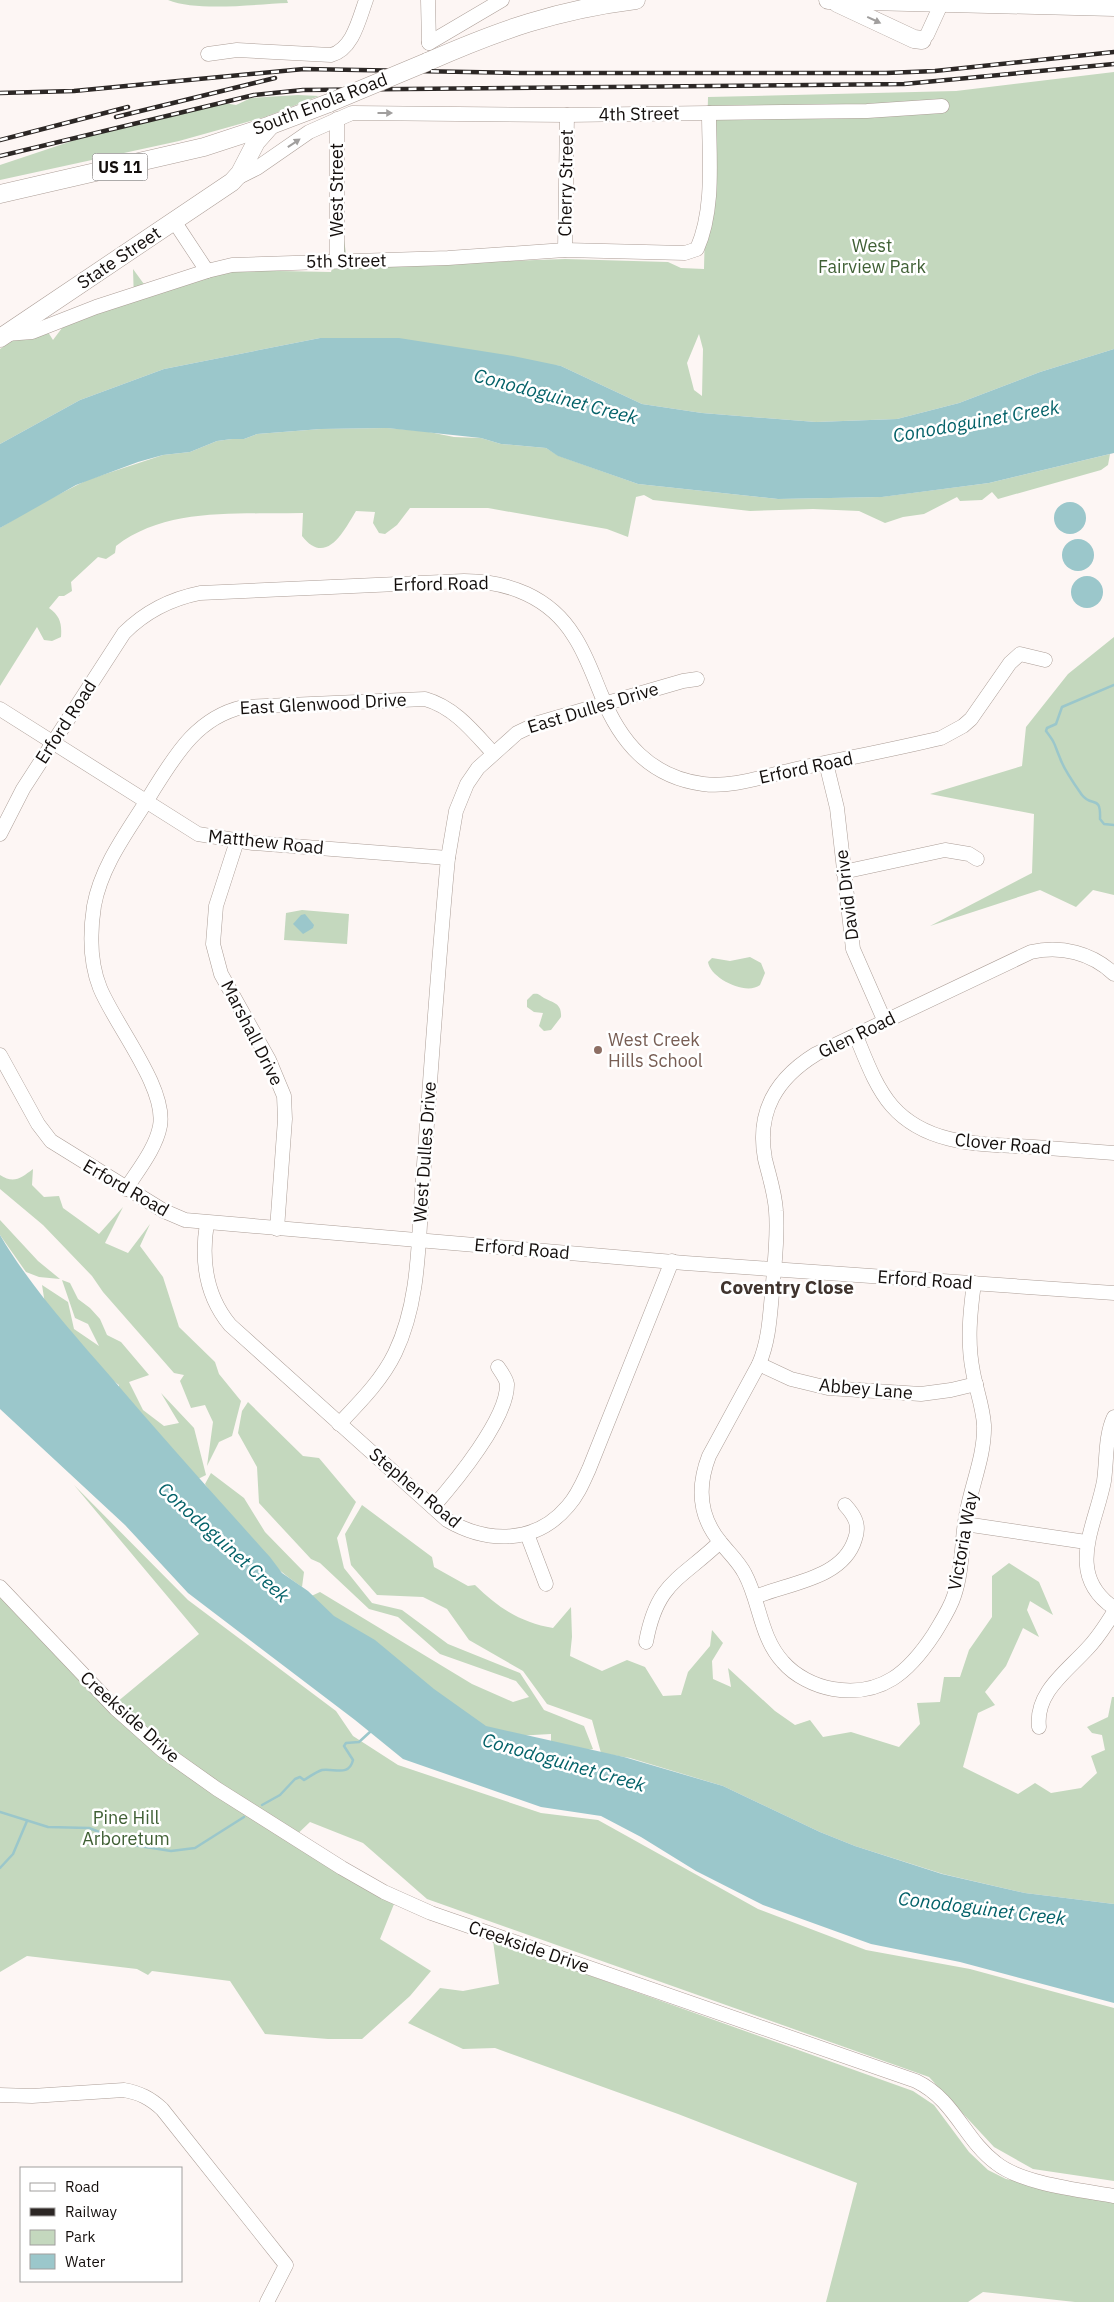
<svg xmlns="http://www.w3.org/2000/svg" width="1114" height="2302" font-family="'IBM Plex Sans',sans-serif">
  <rect width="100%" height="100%" fill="#fdf6f4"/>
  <g fill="#c4d8be" fill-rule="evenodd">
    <path d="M168,0h119l1,3c-33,1 -90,9 -120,-3z"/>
    <path d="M1114,72v277l-74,23 -81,31 -62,16 -81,3 -114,-9 -60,-9 -81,-38 -241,-28 -156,31 -84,31 -80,44v-95l41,-28 12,19 18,-24 63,-15 -1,-32 16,22 72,-21 110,2 12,-39 5,34 217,-8 103,3 13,6 23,1 4,-172 248,-6zM699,334l4,15 -1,47 -8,-6 -7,-27z"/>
    <path d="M298,95l21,1 -54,21 -86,24 -179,39v-15l114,-38 104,-25 18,3 15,-7z"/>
    <path d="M387,428l37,3 30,6 27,1 20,6 45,4 13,8 79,28 140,15 103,-2 108,-14 121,-29 -2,11 -7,5 -103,29 -6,-7 -10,8 -22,1 -3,-4 -33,17 -21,3 -18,6 -26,-12 -46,-2 -63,2 -97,-11 -9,-5 -8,2 -8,40 -21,-8 -119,-21h-78l-13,17 -12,9 -6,-1 -6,-10 2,-11 -19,-1c-12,20 -30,56 -54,25l1,-23c-62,2 -135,-7 -187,33l-1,7 -9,6 -8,-2 -27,25 1,9 -8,5h-5l-10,12c11,8 13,15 12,29l-9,4 -8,-1 -7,-13 -37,59v-158l34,-21 53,-27 76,-25 27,-3 27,-11 15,-2h12l13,-5 64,-5z"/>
    <path d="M1114,637v258l-21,-5 -17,17 -36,-17 -110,36 102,-53 2,-59 -104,-20 92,-28 4,-39 42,-53z"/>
    <path d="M302,910l47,4 -2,30 -63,-4 2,-27z"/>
    <path d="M750,957l11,6 4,10 -5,12c-14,11 -50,-7 -52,-23l4,-4 18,3z"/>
    <path d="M533,994c6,-1 6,1 11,4 9,5 18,5 17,19l-10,13 -7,1 -5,-5 4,-13 -9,-1 -7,-5v-7z"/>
    <path d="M33,1169l-1,16 12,12 15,-1 4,12 36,26 24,-27 -18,36 23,10 22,-29 -10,22 23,31 16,50 36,35 4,12 22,27 -9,35 -13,6 -12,24 6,-44 -8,-17 -14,3 -11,-27 4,-6 -10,-2 -71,-81 -11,-16 -49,-51 -43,-36v-14c14,9 21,3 33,-6z"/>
    <path d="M0,1220l38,41 22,18 -21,-2 -13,-5 -26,-37z"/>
    <path d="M62,1280l8,3 8,16 12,9 10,11 7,16 14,7 28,33 -20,7 14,28 21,16 15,-3 -18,-30 33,35 12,47 -8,4 -79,-80v-14l-40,-29 -34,-52 -3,-19 26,17 6,27 25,17 -11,-22 -13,-6z"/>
    <path d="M248,1402l55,54 16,2 37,44 -19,36 7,30 28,35 30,7 46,34 72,29 24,37 40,16 9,23 -12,2 -30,-7v-10l-36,2 -29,-7 -179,-131 13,-6 152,92 41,18 16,-5 -13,-16 -76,-27 -42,-37 -29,-8 -49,-46 -9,-4 -52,-56 -2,-36 -19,-34 4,-22z"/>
    <path d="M211,1473l33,25 21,34 39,40 -2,15c-39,-26 -72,-63 -97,-103z"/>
    <path d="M74,1485l114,115 148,111 17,25 45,29 143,48 57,7 160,89 108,41 104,19 144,39v173l-81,-12 -39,-22 -65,-70 -502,-178 -64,-56 -53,-21 -21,20 105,62 -14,35 51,32 -21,25 -48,43h-34l-63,-5 -35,-53 -78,-10 -4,4 -11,-6 -110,-13 -27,16v-379l111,114 88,-73z"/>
    <path d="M362,1505l70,52 2,10 34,19 7,-1c23,23 47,38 78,43l18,-21 1,30 -2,19 32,15 25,-11 18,7 18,29 18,-1 7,-23 22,-26 2,-16 11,13 -11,18 1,18 18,8 -3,-19 47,43 20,14 15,-5 13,17 28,-5 48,15 21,-23 -3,-21 23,-1 4,-25h16l9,-27 23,-33v-41l17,-13 30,19 14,33 -23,-14 -3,9 12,27 -16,-9 -17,38 -21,26 10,13 -17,8 -15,54 55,27 17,-11 16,10 30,-5 16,-15 -6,-17 14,-6 -3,-15 -10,-2 -5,-6 21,-10 4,-20h2v207l-89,-11 -82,-19 -88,-28 -35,-14 -97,-46 -93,-28 -29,-5 -9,-33 -45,-16 -24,-33 -54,-31 -22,-31 -24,-12 -46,-2 -26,-30 -6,-31z"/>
    <path d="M493,1941l420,150 21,14 35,47 19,18 18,9 108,20v103h-39l-92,-10 -15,10h-142l31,-119 -179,-69 -183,-66 -32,1 -55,-26 32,-35 23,3 36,-7z"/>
  </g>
  <g fill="#9bc7cb">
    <path d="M320,338h79l114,18 48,10 81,38 60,9 114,9 81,-3 62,-16 81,-31 74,-23v104l-125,30 -107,14 -104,2 -140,-15 -80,-28 -12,-8 -45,-4 -20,-6 -94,-10 -66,1 -64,5 -13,5h-12l-15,2 -27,11 -27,3 -25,7 -62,23 -76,43v-84l80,-44 84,-31z"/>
    <circle cx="1070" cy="518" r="16"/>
    <circle cx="1078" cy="555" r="16"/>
    <circle cx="1087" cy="592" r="16"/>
    <path d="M305,914l9,11 -1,3 -10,6 -10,-10 8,-9z"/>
    <path d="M0,1235c30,51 71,96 110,141 52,61 106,121 160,181l12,16 26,18 26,25 41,24 59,49 52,37 138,31 99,29 97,46 35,14 87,28 83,19 89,11v99l-154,-41 -89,-18 -108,-39 -67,-34 -55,-34 -40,-21 -60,-9 -138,-48 -48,-39 -167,-127 -63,-68 -125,-116z"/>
  </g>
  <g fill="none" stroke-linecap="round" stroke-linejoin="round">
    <g stroke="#9bc7cb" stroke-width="2.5">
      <path d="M1114,685l-52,22 -6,17 -9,4 -1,3c10,13 8,13 14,27 4,12 15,27 22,37 10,13 19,-1 18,24l4,5 10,1"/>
      <path d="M262,1805l18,-10 15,-16 5,-2 4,3c5,-3 12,-8 18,-10 12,-2 27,7 31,-10l-9,-14 2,-3 13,-1 12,-11"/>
      <path d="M0,1812l48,15 41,1 44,17 38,6 24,-3 49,-31"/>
      <path d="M0,1868l13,-14 14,-33"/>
    </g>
    <defs>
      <g id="minor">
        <path d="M428,0l1,43"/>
        <path d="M922,40l5,-5 16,-35"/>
        <path d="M429,43l73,-43"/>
        <path d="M208,54l29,-4 94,5c22,-6 28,-36 35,-55"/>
        <path d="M237,178l20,-10 52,-36 43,-19 215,2 142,-2 158,-2 75,-5"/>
        <path d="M174,221l33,50"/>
        <path d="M565,250l2,-135"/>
        <path d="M337,261v-142"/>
        <path d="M6,334l26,-2 64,-25 111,-36 25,-6 216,-7 117,-8 120,3 12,-4c18,-41 12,-92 12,-136"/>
        <path d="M0,709l198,125 55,9 195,15"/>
        <path d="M826,763l11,45 16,141 32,73"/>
        <path d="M0,834l23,-45 101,-156c22,-22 46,-34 76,-40l264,-12c44,0 86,16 110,55 12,18 19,39 27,58 19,48 49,83 102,90 29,4 61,-8 89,-14 50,-11 99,-20 149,-32l22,-12 8,-7 39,-56 10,-9 25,6"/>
        <path d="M237,841l-21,65 -3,38 8,30 48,86 15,36 1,23 -8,110"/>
        <path d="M843,872l102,-22 24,4 8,5"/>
        <path d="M856,1036c10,24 19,50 36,70 36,41 93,38 142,41 27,2 53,4 80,6"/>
        <path d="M0,1055l38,69 13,17 113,70 21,9 500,43 429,30"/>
        <path d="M126,1189c12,-19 30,-41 34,-63 7,-38 -45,-101 -60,-138 -10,-25 -10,-56 -6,-82 8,-44 38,-80 60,-117 23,-37 45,-72 89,-82l182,-8c29,8 48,32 68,54"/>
        <path d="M207,1223c-6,37 -2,72 23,102l217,195c41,24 89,24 121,-14 10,-11 15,-24 21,-37l83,-208"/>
        <path d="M974,1283c-4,30 -7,59 -1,89 3,17 10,35 11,53 1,31 -13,61 -18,91 -5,27 -3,54 -12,80 -4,13 -13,26 -20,38 -25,38 -52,63 -101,55 -18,-3 -38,-13 -50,-27 -23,-25 -23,-60 -38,-88 -6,-12 -16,-21 -24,-31 -22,-26 -24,-56 -12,-87l50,-92c11,-26 11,-53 14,-81 2,-25 5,-48 3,-72 -1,-18 -7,-35 -11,-52 -9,-48 12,-81 51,-105l215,-102c30,-7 61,1 83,22"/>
        <path d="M759,1364l32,15 37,9 93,6 30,-4 25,-6"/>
        <path d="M1114,1417c-9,19 -7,43 -10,64 -8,44 -40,93 10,127"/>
        <path d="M339,1424c21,-22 43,-44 56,-71 26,-54 23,-117 28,-175 8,-107 15,-214 25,-320l8,-47 11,-27 11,-16 39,-35 21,-10 145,-42 14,-2"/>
        <path d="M433,1507c22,-25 75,-89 74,-123 -1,-6 -6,-12 -9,-17"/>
        <path d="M965,1524l121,18"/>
        <path d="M527,1534l19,50"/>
        <path d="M0,1587l116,122 46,41 55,39 125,79 42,24 47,21 485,168c39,19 48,58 80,82 26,21 85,27 118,33"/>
        <path d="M755,1597c33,-14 88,-18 100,-58 5,-14 0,-23 -10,-34"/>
        <path d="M646,1642c11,-60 34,-62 74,-100"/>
        <path d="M1039,1727c-4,-34 27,-55 48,-78 11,-11 19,-24 27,-37"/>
        <path d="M0,2095l32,1 92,-6c16,3 26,8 38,19l124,156 -19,37"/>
      </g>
      <g id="major">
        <path d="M828,0l286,7"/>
        <path d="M837,3l77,36 8,1"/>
        <path d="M427,62c73,-32 129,-52 209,-62"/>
        <path d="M0,194l204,-47 67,-22 58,-22"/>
        <path d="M0,338l232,-156 8,-9 16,-31 15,-17"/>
      </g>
    </defs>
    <use href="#minor" stroke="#ac9e97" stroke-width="15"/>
    <use href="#major" stroke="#ac9e97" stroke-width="19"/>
    <use href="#minor" stroke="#fff" stroke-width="14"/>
    <use href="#major" stroke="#fff" stroke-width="18"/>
    <defs>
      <g id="rail">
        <path d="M0,93l74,-2 230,-22 216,4h366l49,-2 179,-19"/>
        <path d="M116,117l159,-39"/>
        <path d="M0,140l128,-33"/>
        <path d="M0,156l254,-61 49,-5 601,-6 210,-20"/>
      </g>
    </defs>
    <use href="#rail" stroke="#2c2725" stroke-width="4.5"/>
    <use href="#rail" stroke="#fff" stroke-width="2.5" stroke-dasharray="8" stroke-linecap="butt"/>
    <defs>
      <path id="major-bridge" d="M329,103l98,-41"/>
    </defs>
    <use href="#major-bridge" stroke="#ac9e97" stroke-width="19" stroke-linecap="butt"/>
    <use href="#major-bridge" stroke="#fff" stroke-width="18"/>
  </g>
  <defs><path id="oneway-solid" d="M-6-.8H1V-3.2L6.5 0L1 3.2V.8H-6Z" transform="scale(1.25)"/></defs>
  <g fill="#a19f9e">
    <use href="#oneway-solid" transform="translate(874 20) rotate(25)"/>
    <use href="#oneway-solid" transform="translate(385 113)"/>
    <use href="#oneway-solid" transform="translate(294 143) rotate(-34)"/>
  </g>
  <circle fill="#8d6e63" stroke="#fff" stroke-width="2" cx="598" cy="1050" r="5"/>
  <g text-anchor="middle" stroke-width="5" stroke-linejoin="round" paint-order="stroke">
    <rect fill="#fff" stroke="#5a5655" stroke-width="1" x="92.5" y="153.5" width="55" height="27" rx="4"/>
    <g font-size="16" font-weight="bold" fill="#130e0c">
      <text x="120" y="173">US 11</text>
    </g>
    <g font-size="18" fill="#130e0c" stroke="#fff">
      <text transform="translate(320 104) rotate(-21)" y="6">South Enola Road</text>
      <text transform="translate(639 114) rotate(-1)" y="6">4th Street</text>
      <text transform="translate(566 183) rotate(-89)" y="6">Cherry Street</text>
      <text transform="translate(337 190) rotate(-90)" y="6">West Street</text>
      <text transform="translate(119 258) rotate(-34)" y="6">State Street</text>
      <text transform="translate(346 261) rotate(-1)" y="6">5th Street</text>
      <text transform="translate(441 584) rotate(-1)" y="6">Erford Road</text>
      <text transform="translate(323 704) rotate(-3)" y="6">East Glenwood Drive</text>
      <text transform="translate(593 708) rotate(-17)" y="6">East Dulles Drive</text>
      <text transform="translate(66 722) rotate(-57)" y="6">Erford Road</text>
      <text transform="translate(806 768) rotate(-12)" y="6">Erford Road</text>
      <text transform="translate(266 842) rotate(6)" y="6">Matthew Road</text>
      <text transform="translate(847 895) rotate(-97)" y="6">David Drive</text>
      <text transform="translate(252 1033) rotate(63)" y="6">Marshall Drive</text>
      <text transform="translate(857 1035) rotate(-26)" y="6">Glen Road</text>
      <text transform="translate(1003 1144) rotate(5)" y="6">Clover Road</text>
      <text transform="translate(425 1152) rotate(-86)" y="6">West Dulles Drive</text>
      <text transform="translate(126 1188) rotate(30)" y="6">Erford Road</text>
      <text transform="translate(522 1249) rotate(5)" y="6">Erford Road</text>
      <text transform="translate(925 1280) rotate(4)" y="6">Erford Road</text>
      <text transform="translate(866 1389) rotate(5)" y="6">Abbey Lane</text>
      <text transform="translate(415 1488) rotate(40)" y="6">Stephen Road</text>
      <text transform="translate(963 1541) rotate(-80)" y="6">Victoria Way</text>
      <text transform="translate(130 1717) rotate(42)" y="6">Creekside Drive</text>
      <text transform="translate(529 1947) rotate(19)" y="6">Creekside Drive</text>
    </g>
    <g font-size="18" fill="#406035" stroke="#fff">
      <text x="872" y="252">West<tspan x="872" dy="21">Fairview Park</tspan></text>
      <text x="126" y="1824">Pine Hill<tspan x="126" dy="21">Arboretum</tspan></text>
    </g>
    <g font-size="18" fill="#785e54" stroke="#fff" text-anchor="start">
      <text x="608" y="1046">West Creek<tspan x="608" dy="21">Hills School</tspan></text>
    </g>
    <g font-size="19" font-style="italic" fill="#046269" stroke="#fff">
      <text transform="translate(556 396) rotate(15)" y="7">Conodoguinet Creek</text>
      <text transform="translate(976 421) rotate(-10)" y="7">Conodoguinet Creek</text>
      <text transform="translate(224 1542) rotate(42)" y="7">Conodoguinet Creek</text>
      <text transform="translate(564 1762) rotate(16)" y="7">Conodoguinet Creek</text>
      <text transform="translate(982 1908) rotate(7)" y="7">Conodoguinet Creek</text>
    </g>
    <g font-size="19" font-weight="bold" fill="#40342e" stroke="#fff">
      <text x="787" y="1294">Coventry Close</text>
    </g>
  </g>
  <rect x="20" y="2167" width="162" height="115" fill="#ffffff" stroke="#a19f9e"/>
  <rect x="30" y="2183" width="25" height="8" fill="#ffffff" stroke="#a19f9e"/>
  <text x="65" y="2192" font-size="15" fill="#130e0c">Road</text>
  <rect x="30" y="2208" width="25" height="8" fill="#2c2725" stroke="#a19f9e"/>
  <text x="65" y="2217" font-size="15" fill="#130e0c">Railway</text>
  <rect x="30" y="2230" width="25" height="15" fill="#c4d8be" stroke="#a19f9e"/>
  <text x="65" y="2242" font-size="15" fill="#130e0c">Park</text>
  <rect x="30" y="2254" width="25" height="15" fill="#9bc7cb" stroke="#a19f9e"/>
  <text x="65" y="2267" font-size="15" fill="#130e0c">Water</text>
</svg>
